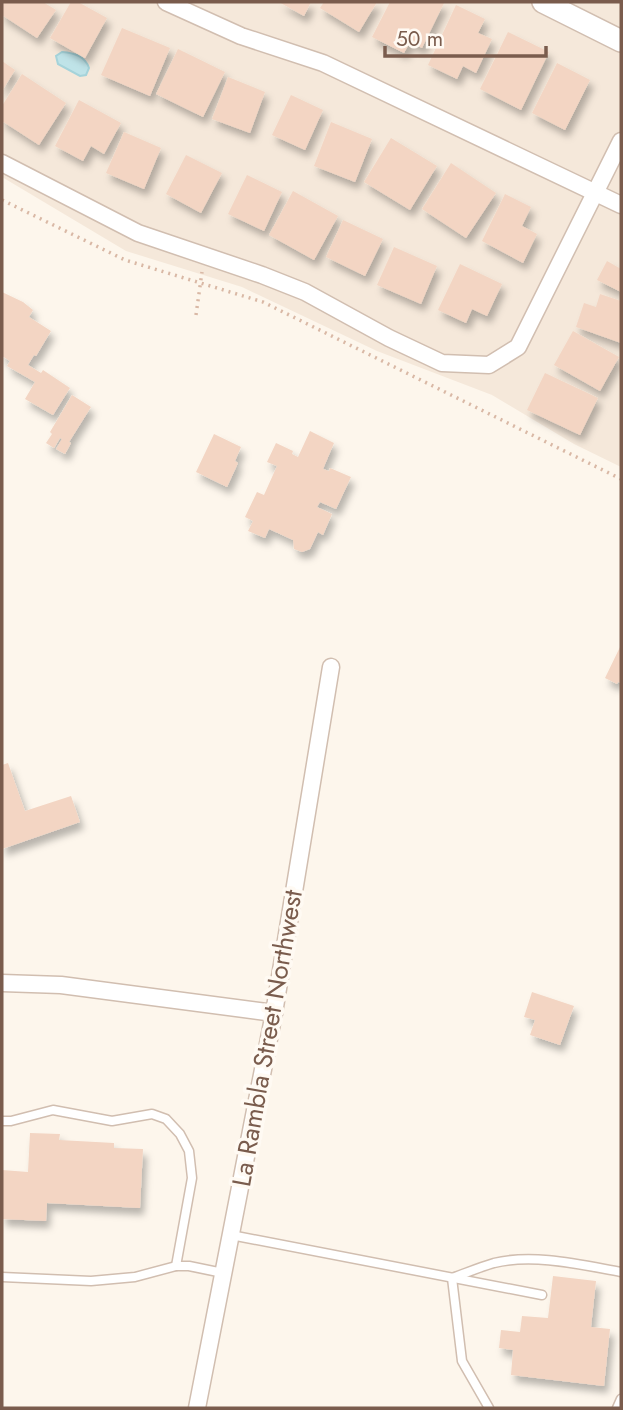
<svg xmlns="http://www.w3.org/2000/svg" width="623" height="1410" font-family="Jost,sans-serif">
  <defs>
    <filter id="shadow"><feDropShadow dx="4" dy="7" stdDeviation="3.5" flood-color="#0004"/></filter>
  </defs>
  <rect width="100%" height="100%" fill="#fdf6ec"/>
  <path fill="#f5e8da" d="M2,2h619v465l-47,-23 -82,-49 -115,-44 -135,-64 -116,-36 -124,-74z"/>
  <path fill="#bfe3e8" stroke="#a5d3da" stroke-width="2" d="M62,52c12,1 23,4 27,16l-3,7 -6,1 -22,-12 -2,-8z"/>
  <g fill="#f3d5c3" filter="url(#shadow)">
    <path d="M2,2h41l13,8 -19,28 -35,-23z"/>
    <path d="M71,2h7l29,16 -22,40 -35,-20z"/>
    <path d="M279,2h32l-7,14z"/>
    <path d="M324,2h53l-18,30 -39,-24z"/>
    <path d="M390,2l54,1 -22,45 -12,-6 -6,11 -32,-16z"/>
    <path d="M456,5l29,14 -7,14 14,6 -16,34 -13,-7 -6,13 -29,-14z"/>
    <path d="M122,28l48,20 -20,48 -49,-21z"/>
    <path d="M508,32l41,20 -28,58 -41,-21z"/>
    <path d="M178,49l47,23 -22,45 -47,-23z"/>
    <path d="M2,61l13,9 -13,21z"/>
    <path d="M557,63l33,17 -25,50 -33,-17z"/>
    <path d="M22,74l44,29 -27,42 -37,-24v-15z"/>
    <path d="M228,77l37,15 -15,41 -38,-14z"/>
    <path d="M291,95l32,15 -18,40 -33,-15z"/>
    <path d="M79,100l42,23 -17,31 -13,-8 -8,15 -28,-15z"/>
    <path d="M331,122l41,17 -17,43 -41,-16z"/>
    <path d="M124,132l37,16 -17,41 -38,-16z"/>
    <path d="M391,138l46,28 -27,44 -46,-28z"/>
    <path d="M186,155l36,18 -21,40 -35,-19z"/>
    <path d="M451,163l45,30 -30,45 -44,-29z"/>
    <path d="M247,175l35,17 -18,39 -36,-17z"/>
    <path d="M293,191l45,25 -24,44 -45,-25z"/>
    <path d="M505,194l26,13 -9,19 15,8 -14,29 -41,-22z"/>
    <path d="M343,220l40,19 -18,37 -39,-19z"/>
    <path d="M394,247l43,19 -16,38 -44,-19z"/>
    <path d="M607,261l14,8v23l-24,-12z"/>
    <path d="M460,264l42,20 -15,32 -15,-7 -6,14 -28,-13z"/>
    <path d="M2,292l21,10 10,8 -4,7 22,14 -15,25 -2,-1 -6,10 13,8 2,-3 27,18 -17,27 -28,-16 10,-17 -28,-16 3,-5 -8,-5z"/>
    <path d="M600,294l21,7v42l-45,-16 8,-24 12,4z"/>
    <path d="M573,331l46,26 -19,34 -46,-26z"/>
    <path d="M545,373l53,25 -18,37 -53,-25z"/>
    <path d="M72,395l19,12 -22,35 2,1 -6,11 -9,-5 6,-10 -2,-1 -6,10 -8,-5 6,-9 -2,-2z"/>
    <path d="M310,431l24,12 -11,26 6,2 1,-3 21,9 -15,32 -16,-7 -3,5 15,7 -9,21 -5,-3 -8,17 -8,3 -8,-3 -1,-9 -24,-11 -4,9 -17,-7 5,-10 -8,-4 12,-25 7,3 13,-29 -10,-4 9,-19 17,8 -1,3 6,3z"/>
    <path d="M214,434l27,13 -6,14 3,2 -11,24 -31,-15z"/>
    <path d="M621,645v38l-3,-1 -1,2 -12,-6z"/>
    <path d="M8,763l17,48 46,-15 9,26 -78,27v-84z"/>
    <path d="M532,992l42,14 -14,39 -30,-10 5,-15 -11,-3z"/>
    <path d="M30,1133l30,1 -1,6 55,3v5l29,1 -3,59 -93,-5 -1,18 -44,-2v-49l26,2z"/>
    <path d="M553,1276l43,5 -5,46 19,2 -6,57 -93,-11 2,-25 -14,-2 2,-18 19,2 2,-16 26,2z"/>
  </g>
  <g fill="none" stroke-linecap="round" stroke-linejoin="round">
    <defs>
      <g id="service">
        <path d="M2,1121h9l42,-11 59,11 40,-7 14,5 14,15 9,17 3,27 -16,88"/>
        <path d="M231,1235l311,60"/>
        <path d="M2,1277l89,4 44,-4 41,-11h13l34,7"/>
        <path d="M489,1408l-27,-47 -10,-83c14,-5 28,-11 42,-15 40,-10 88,2 127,9"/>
        <path d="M617,1408l4,-9"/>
      </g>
      <g id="minor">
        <path d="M166,2l75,34 82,27 298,142"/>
        <path d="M2,163l136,70 124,42 43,17 84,46 53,25 47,2 29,-18 103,-206"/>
        <path d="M2,983l59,2 213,28"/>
        <path d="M197,1408l77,-395 57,-346"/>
      </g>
      <path id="tertiary" d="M543,2l78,39"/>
    </defs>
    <use href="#service" stroke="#d1beb0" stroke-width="11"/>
    <use href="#minor" stroke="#d1beb0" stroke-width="19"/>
    <use href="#tertiary" stroke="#d1beb0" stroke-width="24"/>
    <g stroke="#d9b8a5" stroke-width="3.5" stroke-dasharray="2 5" stroke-linecap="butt">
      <path d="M2,200l123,60 138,42 358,177"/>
      <path d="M196,315l6,-43"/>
    </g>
    <use href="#service" stroke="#fff" stroke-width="8"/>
    <use href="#minor" stroke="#fff" stroke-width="16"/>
    <use href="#tertiary" stroke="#fff" stroke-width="21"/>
  </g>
  <g text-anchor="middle" stroke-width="7" stroke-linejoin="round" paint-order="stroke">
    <g font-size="26" fill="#7a5c4d" stroke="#fffaf3">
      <text transform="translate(267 1038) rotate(-80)" y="9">La Rambla Street Northwest</text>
    </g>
  </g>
  <rect width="623" height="1410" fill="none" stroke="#7a5c4d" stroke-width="7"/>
  <path d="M385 46v10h161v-10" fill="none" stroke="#7a5c4d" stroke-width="3.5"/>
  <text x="396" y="46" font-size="21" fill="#7a5c4d" stroke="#fffaf3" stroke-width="5" paint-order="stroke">50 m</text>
</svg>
